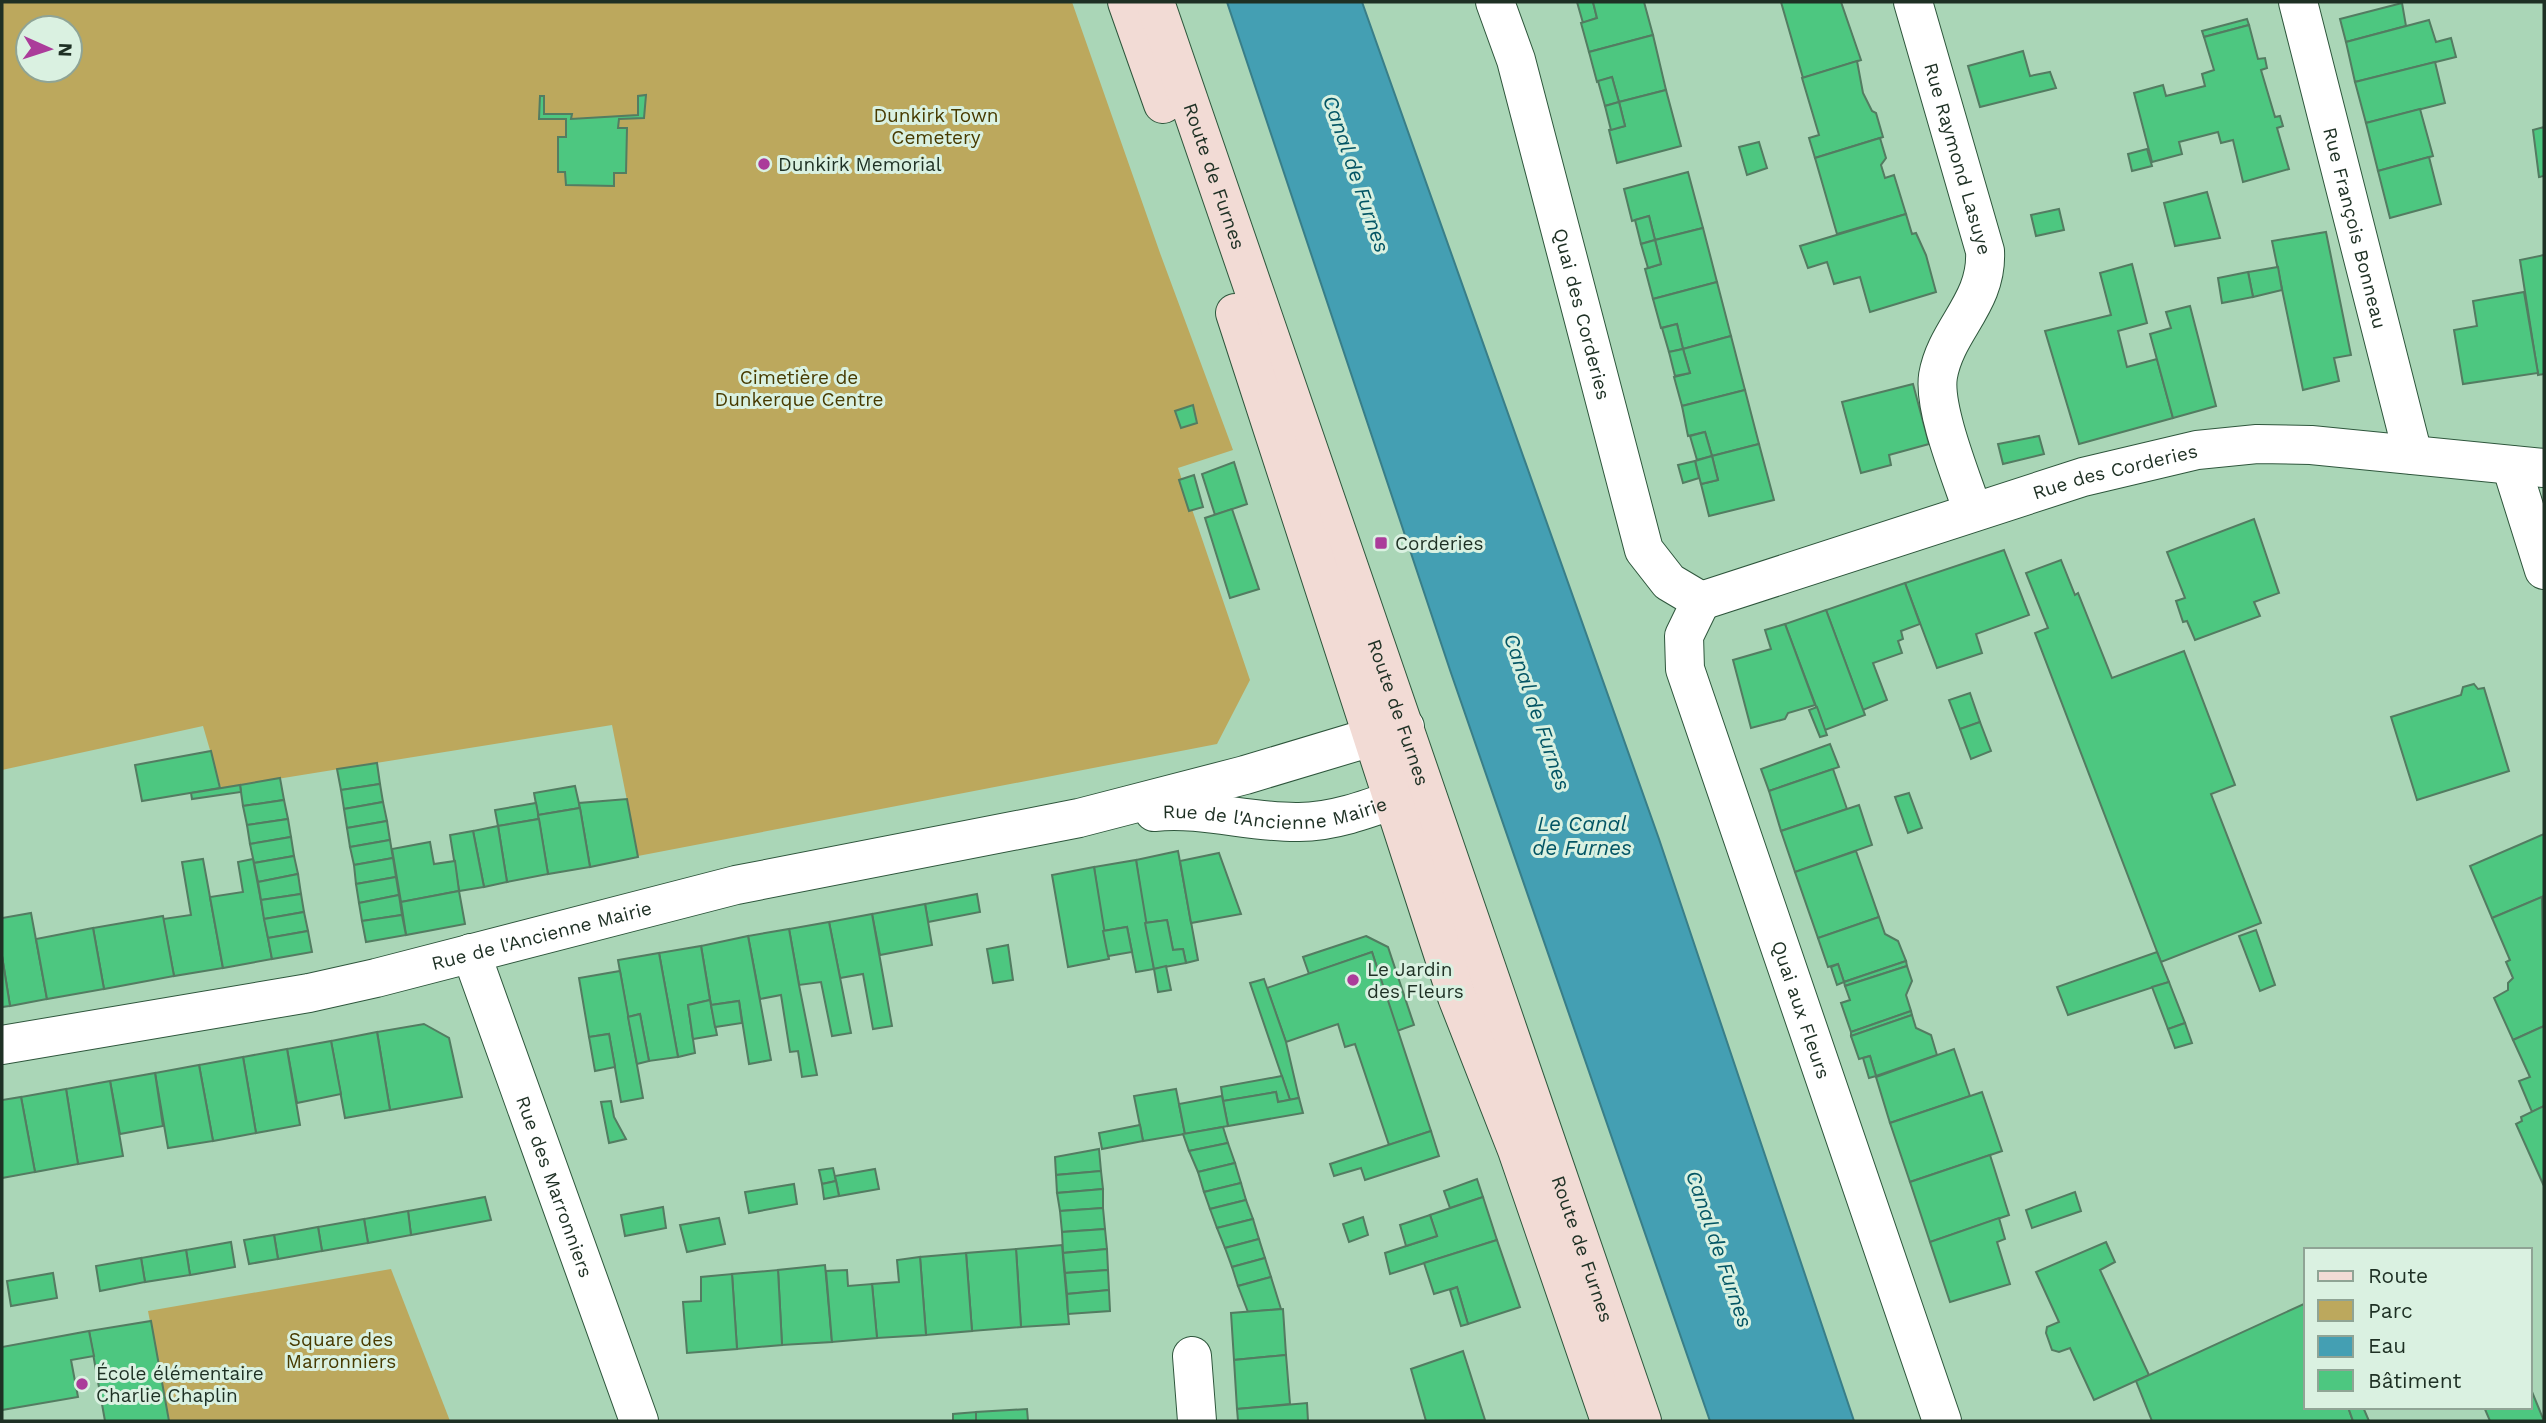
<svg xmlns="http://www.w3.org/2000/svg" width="2546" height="1423" font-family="'Work Sans',sans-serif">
  <rect width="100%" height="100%" fill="#aad6b7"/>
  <g fill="#bca85d" fill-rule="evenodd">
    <path d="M2,2h1070l88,251 73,197 -55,18 72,212 -33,64 -579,112 -26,-131 -391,63 -18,-62 -201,44zM28,28h42v42h-42z"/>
    <path d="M391,1269l59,152h-281l-21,-110z"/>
  </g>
  <path fill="#449fb3" stroke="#397e88" stroke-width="2" d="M1227,2h135l297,837 195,582h-144l-259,-748z"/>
  <g fill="#4dc780" stroke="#537c61" stroke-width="2">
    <path d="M1577,2h16l4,16 -14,5z"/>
    <path d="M1593,2h51l9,33 -64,17 -8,-29 16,-5z"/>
    <path d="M1781,2h60l20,58 -58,18z"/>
    <path d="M2402,3l4,23 -60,16 -6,-23z"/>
    <path d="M2247,19l2,6 -45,12 -2,-6z"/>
    <path d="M2429,20l7,22 15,-4 5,19 -101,25 -9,-40z"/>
    <path d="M2249,25l9,34 7,-1 2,10 -6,2 14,47 5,-1 3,10 -6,2 12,41 -46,13 -10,-42 -12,3 -3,-11 -39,10 3,12 -30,8 -18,-69 29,-8 3,11 39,-10 -3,-12 12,-4 -10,-33z"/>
    <path d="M1653,35l13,55 -47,12 -7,-25 -15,5 -8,-30z"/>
    <path d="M2023,51l7,25 20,-4 6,16 -76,19 -12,-41z"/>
    <path d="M1857,61l6,32 9,18 4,2 7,24 -68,21 -6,-20 10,-3 -17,-57z"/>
    <path d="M2435,62l10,41 -79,20 -11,-41z"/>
    <path d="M1612,77l7,25 -14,4 -7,-25z"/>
    <path d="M1666,90l15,56 -64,17 -8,-33 16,-4 -6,-24z"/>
    <path d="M646,95l-2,23 -25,1 -1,9h9l-1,45h-12v13l-48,-1 -1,-13h-7v-35h8v-18h-27l1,-23h4v18h28l-1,5 67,-4v-19z"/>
    <path d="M1619,102l6,24 -14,4 -6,-24z"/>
    <path d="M2420,109l13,47 -55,15 -12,-48z"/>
    <path d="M2544,127v49l-5,1 -6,-47z"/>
    <path d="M1880,138l6,20 -5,7 4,13 9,-3 12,39 -69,20 -22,-76z"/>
    <path d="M1759,142l8,26 -20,7 -8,-28z"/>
    <path d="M2147,149l5,17 -20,5 -4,-17z"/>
    <path d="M2429,157l12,47 -51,14 -12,-47z"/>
    <path d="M1688,172l15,56 -48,12 -6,-24 -17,5 -8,-32z"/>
    <path d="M2207,192l13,46 -45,8 -11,-43z"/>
    <path d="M2059,209l5,21 -28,6 -5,-21z"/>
    <path d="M1906,214l6,20 4,-1 10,22 10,37 -66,20 -10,-35 -26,7 -7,-22 -19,6 -8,-22z"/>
    <path d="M1649,216l6,24 -14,4 -6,-24z"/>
    <path d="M1703,228l14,54 -64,17 -8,-30 16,-5 -6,-24z"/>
    <path d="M2326,232l25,123 -17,3 5,23 -36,9 -31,-149z"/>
    <path d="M1655,240l6,24 -13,4 -7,-24z"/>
    <path d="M2544,255v119l-6,1 -18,-115z"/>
    <path d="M2132,264l15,59 -29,8 9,36 30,-8 16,59 -94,26 -34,-113 66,-16 -11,-42z"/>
    <path d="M2278,267l4,23 -29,7 -5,-25z"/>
    <path d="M2248,272l5,25 -31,6 -4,-25z"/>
    <path d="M1717,282l14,54 -48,13 -6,-25 -16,4 -8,-29z"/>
    <path d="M2524,292l14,81 -75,11 -9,-54 23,-4 -4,-25z"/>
    <path d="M2190,306l26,100 -43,12 -23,-84 21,-6 -5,-16z"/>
    <path d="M1677,324l6,25 -14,3 -7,-24z"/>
    <path d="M1731,336l14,54 -63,16 -8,-29 16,-4 -7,-24z"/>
    <path d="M1683,349l7,24 -15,3 -6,-24z"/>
    <path d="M1913,384l16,60 -40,11 2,10 -30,8 -19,-71z"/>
    <path d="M1745,390l14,54 -47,12 -7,-24 -17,4 -6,-30z"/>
    <path d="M1193,405l4,18 -16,5 -6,-17z"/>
    <path d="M1705,432l7,24 -15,4 -7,-24z"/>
    <path d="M2039,436l5,18 -41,10 -5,-20z"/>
    <path d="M1759,444l15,56 -65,16 -8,-32 17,-4 -6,-24z"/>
    <path d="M1712,456l6,24 -17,4 -6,-23z"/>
    <path d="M1695,461l4,17 -16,5 -5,-18z"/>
    <path d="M1234,462l13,42 -32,11 -13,-41z"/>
    <path d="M1194,475l9,32 -14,4 -10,-31z"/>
    <path d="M1232,509l27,80 -29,9 -25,-80z"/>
    <path d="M2254,519l25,74 -25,9 6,14 -65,24 -8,-19 -4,1 -7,-21 9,-3 -18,-46z"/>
    <path d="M2004,550l25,65 -53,19 6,19 -45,15 -32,-85z"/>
    <path d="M2061,560l14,35 3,-2 34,85 72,-27 51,134 -24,9 50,129 -100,39 -126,-329 13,-5 -22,-55z"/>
    <path d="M1905,583l15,41 -19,7 2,8 -5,2 4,12 -29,10 14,37 -24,10 -37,-100z"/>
    <path d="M1826,610l39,105 -40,15 -40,-106z"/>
    <path d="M1785,624l30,81 -27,8 -3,6 -34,9 -18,-68 38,-11 -6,-19z"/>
    <path d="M2474,684l4,5 6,-1 25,83 -92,29 -26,-83 70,-22 2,-8z"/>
    <path d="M1970,693l10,29 -20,7 -11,-29z"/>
    <path d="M1817,707l10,28 -7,2 -11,-27z"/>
    <path d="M1980,722l11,29 -20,8 -11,-30z"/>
    <path d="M1830,744l9,23 -70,24 -8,-22z"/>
    <path d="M211,751l9,37 -78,13 -7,-36z"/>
    <path d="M377,763l3,21 -39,6 -4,-21z"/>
    <path d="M1833,769l14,40 -66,22 -12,-40z"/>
    <path d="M280,778l4,22 -41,6 -3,-21z"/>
    <path d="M380,784l3,18 -39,7 -3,-19z"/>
    <path d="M240,785l1,7 -49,7 -1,-6z"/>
    <path d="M575,786l5,22 -42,7 -4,-22z"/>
    <path d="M1909,793l13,35 -14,5 -13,-36z"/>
    <path d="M627,799l11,58 -48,10 -11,-64z"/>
    <path d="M284,800l4,19 -41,6 -4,-19z"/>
    <path d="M383,802l4,19 -40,7 -3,-19z"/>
    <path d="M536,803l3,16 -41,7 -3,-16z"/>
    <path d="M1859,805l13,40 -77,27 -14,-41z"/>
    <path d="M580,808l10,59 -42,7 -10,-59z"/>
    <path d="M288,819l3,18 -41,7 -3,-19z"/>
    <path d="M539,819l9,55 -41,8 -9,-56z"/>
    <path d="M387,821l3,19 -40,7 -3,-19z"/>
    <path d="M498,826l9,56 -23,5 -11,-56z"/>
    <path d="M473,831l11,56 -25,4 -9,-56z"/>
    <path d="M2544,834v62l-52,22 -22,-52z"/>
    <path d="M291,837l3,19 -40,7 -4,-19z"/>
    <path d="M390,840l3,18 -39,7 -4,-18z"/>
    <path d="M430,842l4,22 21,-3 4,30 -58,11 -9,-53z"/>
    <path d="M1178,851l20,109 -12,3 -3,-14 -10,1 -6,-30 -22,3 -9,-63z"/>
    <path d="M1856,851l23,66 -61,21 -23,-66z"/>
    <path d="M1219,853l22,61 -50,9 -11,-62z"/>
    <path d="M294,856l4,18 -40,8 -4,-19z"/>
    <path d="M393,858l3,19 -40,7 -2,-19z"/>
    <path d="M203,859l20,109 -49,8 -11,-57 28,-4 -9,-53z"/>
    <path d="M253,859l19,100 -49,9 -13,-71 33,-5 -5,-30z"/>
    <path d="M1136,860l18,109 -18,3 -9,-45 -24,4 -9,-64z"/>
    <path d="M1094,867l15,92 -41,8 -16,-92z"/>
    <path d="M298,874l3,20 -40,6 -3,-18z"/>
    <path d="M396,877l3,18 -40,8 -3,-19z"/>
    <path d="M459,891l6,33 -59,11 -5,-33z"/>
    <path d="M301,894l3,18 -40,7 -3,-19z"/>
    <path d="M977,894l3,18 -52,10 -3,-18z"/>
    <path d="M399,895l3,20 -40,6 -3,-18z"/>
    <path d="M2542,897l2,129 -31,14 -19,-42 14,-8v-7l5,-5 -7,-16 4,-2 -18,-42z"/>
    <path d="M925,904l7,41 -52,10 -8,-41z"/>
    <path d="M304,912l4,19 -40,7 -4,-19z"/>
    <path d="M31,913l16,86 -37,7 -8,-50v-38z"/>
    <path d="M872,914l20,112 -19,3 -10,-55 -23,4 -11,-56z"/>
    <path d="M402,915l4,20 -40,7 -4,-21z"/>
    <path d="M163,916l11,60 -70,13 -11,-61z"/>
    <path d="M1879,917l6,17 13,7 8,20 -62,21 -6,-18 -10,3 -10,-29z"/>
    <path d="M1167,920l6,30 10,-1 3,14 -32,6 -9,-46z"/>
    <path d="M829,922l22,111 -19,3 -11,-54 -22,3 -10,-56z"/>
    <path d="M1127,927l5,25 -24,4 -5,-25z"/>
    <path d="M93,928l11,61 -57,10 -11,-60z"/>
    <path d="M789,929l10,56 18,90 -15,2 -4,-26 -8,1 -9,-57 -21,4 -12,-63z"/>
    <path d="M2256,930l19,55 -15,6 -21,-55z"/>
    <path d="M308,931l4,21 -40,7 -4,-21z"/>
    <path d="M748,936l23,124 -22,4 -10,-63 -28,4 -10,-59z"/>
    <path d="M1366,936l22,11 26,78 -17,6 -25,-79 -63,22 -6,-17z"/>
    <path d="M1008,945l5,35 -20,3 -6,-34z"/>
    <path d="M701,946l9,54 -22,5 7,48 -17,4 -19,-104z"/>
    <path d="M1372,952l59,179 -42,14 -34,-101 -10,3 -7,-23 -52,18 -19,-54z"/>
    <path d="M2157,952l12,30 -101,33 -11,-28z"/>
    <path d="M659,953l19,104 -29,4 -9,-47 -12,3 -10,-57z"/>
    <path d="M2,956l8,50 -8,1z"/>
    <path d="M1906,961l1,5 -62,20 -1,-4z"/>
    <path d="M1838,964l6,18 -7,3 -6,-18z"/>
    <path d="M1166,966l5,24 -13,2 -4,-23z"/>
    <path d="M1907,966l5,15 -6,14 5,16 -60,21 -10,-29 9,-3 -5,-14z"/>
    <path d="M620,971l23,127 -22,4 -12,-68 -20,3 -10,-59z"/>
    <path d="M1264,979l22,63 13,56 -9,2 -40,-117z"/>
    <path d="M2169,982l16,41 -17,6 -16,-42z"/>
    <path d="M710,1000l7,35 -24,4 -5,-34z"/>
    <path d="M739,1001l3,22 -27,4 -4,-22z"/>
    <path d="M1911,1011l1,4 -61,21v-4z"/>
    <path d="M640,1014l9,47 -12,3 -9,-47z"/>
    <path d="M1912,1015l4,13 15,7 6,20 -61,21 -6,-20 -11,3 -8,-23z"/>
    <path d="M2185,1023l7,20 -17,5 -7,-19z"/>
    <path d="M424,1024l25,14 13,59 -72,13 -13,-78z"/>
    <path d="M2544,1026v80l-12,6 -13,-31 11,-4 -17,-37z"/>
    <path d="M377,1032l13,78 -45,8 -14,-77z"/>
    <path d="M609,1034l6,33 -20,4 -6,-34z"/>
    <path d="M331,1041l10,53 -44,9 -10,-54z"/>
    <path d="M287,1049l13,76 -44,8 -13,-76z"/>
    <path d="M1954,1049l16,47 -80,27 -14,-46z"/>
    <path d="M1870,1056l6,20 -7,2 -6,-20z"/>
    <path d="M243,1057l13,76 -43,8 -14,-76z"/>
    <path d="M199,1065l14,76 -45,7 -13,-75z"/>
    <path d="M155,1073l8,53 -43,8 -10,-53z"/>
    <path d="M1282,1076l8,24 -12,2 -2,-10 -53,9 -2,-14z"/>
    <path d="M110,1081l13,75 -45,8 -12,-75z"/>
    <path d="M66,1089l12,75 -43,8 -14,-75z"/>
    <path d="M1176,1089l9,45 -42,7 -9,-45z"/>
    <path d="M1276,1092l2,10 21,-4 4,15 -75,13 -5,-25z"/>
    <path d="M1982,1092l20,59 -92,31 -20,-59z"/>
    <path d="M1222,1096l6,30 -43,8 -6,-30z"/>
    <path d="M21,1097l14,75 -33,6v-78z"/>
    <path d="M611,1101l3,16 12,22 -17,4 -8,-41z"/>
    <path d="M2544,1106v77l-1,1 -27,-60 6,-3 -1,-4z"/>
    <path d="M1140,1125l3,16 -41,8 -3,-16z"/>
    <path d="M1223,1127l5,16 -39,8 -6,-17z"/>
    <path d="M1431,1131l8,25 -74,24 -4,-12 -27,8 -4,-12z"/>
    <path d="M1228,1143l7,20 -37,9 -9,-21z"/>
    <path d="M1099,1149l2,22 -45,4 -1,-18z"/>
    <path d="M1990,1155l19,60 -79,27 -20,-60z"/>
    <path d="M1235,1163l6,20 -37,9 -6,-20z"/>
    <path d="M833,1168l3,13 -14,3 -3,-14z"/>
    <path d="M875,1169l4,20 -40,7 -4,-20z"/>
    <path d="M1101,1171l2,18 -46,4 -1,-18z"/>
    <path d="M1477,1179l6,18 -33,11 -6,-17z"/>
    <path d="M836,1181l3,15 -15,3 -2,-15z"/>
    <path d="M1241,1183l5,17 -36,9 -6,-17z"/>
    <path d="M794,1184l3,20 -48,9 -4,-21z"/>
    <path d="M1103,1189v19l-43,3 -3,-18z"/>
    <path d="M2075,1192l6,19 -49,17 -6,-18z"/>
    <path d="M485,1197l6,23 -80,15 -3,-24z"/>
    <path d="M1483,1197l14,43 -107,34 -5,-21 52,-17 -7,-21z"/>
    <path d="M1246,1200l7,19 -36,9 -7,-19z"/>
    <path d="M663,1207l3,21 -41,8 -4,-21z"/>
    <path d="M1103,1208l2,21 -43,3 -2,-21z"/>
    <path d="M408,1211l3,24 -43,8 -4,-24z"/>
    <path d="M1430,1215l7,21 -31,10 -6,-21z"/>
    <path d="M1363,1217l5,18 -19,7 -6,-18z"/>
    <path d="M719,1218l6,26 -38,8 -7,-27z"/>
    <path d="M1999,1218l6,21 -8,3 13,42 -60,18 -20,-60z"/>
    <path d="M364,1219l4,24 -46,8 -4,-24z"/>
    <path d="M1253,1219l6,20 -34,9 -8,-20z"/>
    <path d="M318,1227l4,24 -44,8 -4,-24z"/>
    <path d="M1105,1229l2,20 -44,4 -1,-21z"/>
    <path d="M274,1235l4,24 -29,5 -5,-24z"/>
    <path d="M1259,1239l6,19 -33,9 -7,-19z"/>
    <path d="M1497,1240l23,67 -52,17 -11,-37 -23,7 -10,-31z"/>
    <path d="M231,1242l4,25 -45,8 -4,-25z"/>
    <path d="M2106,1242l9,20 -15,8 49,105 -55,25 -24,-52 -11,4 -7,-2 -6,-17 1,-6 12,-5 -23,-50z"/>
    <path d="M1062,1245l7,79 -48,3 -5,-78z"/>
    <path d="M1016,1249l5,78 -49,4 -6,-78z"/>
    <path d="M1107,1249l1,21 -43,3 -2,-20z"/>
    <path d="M186,1250l4,25 -45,7 -4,-24z"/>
    <path d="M966,1253l6,78 -46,4 -6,-78z"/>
    <path d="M920,1257l6,78 -49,3 -5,-54 27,-2 -2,-22z"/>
    <path d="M141,1258l4,24 -45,9 -4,-25z"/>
    <path d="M1265,1258l6,19 -33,9 -6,-19z"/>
    <path d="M825,1265l7,77 -50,3 -4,-75z"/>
    <path d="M778,1270l4,75 -45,4 -5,-75z"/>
    <path d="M847,1270l1,16 24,-2 5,54 -45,4 -6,-71z"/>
    <path d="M1108,1270l1,20 -42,4 -2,-21z"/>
    <path d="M53,1273l4,25 -46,8 -4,-25z"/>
    <path d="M732,1274l5,75 -50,4 -4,-51 18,-1v-24z"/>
    <path d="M1271,1277l10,32 -33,3 -10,-26z"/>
    <path d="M1457,1287l11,37 -7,2 -11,-36z"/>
    <path d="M1109,1290l1,21 -42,3 -1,-20z"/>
    <path d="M2306,1303v104h42l5,14h-201l-16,-40z"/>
    <path d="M1283,1309l3,46 -52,5 -3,-47z"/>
    <path d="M151,1321l18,100h-64l-16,-90z"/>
    <path d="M89,1331l5,25 -23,4 7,37 -76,13v-63z"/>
    <path d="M1463,1351l22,69 -59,1 -15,-52z"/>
    <path d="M1286,1355l4,49 -53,5 -3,-49z"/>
    <path d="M2530,1387l14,34h-54l-6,-14h46z"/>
    <path d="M1307,1403l1,18h-70l-1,-12z"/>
    <path d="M2348,1407h15l6,14h-16z"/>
    <path d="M1027,1409l1,12h-52v-9z"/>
    <path d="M976,1412v9h-23v-7z"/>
  </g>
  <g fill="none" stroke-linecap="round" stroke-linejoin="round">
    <defs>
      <g id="minor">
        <path id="s1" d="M1495,2l21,58 128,490 25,32 32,19"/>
        <path id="s2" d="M1913,2l72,249c3,52 -39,78 -47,125 -5,33 24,103 35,136"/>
        <path id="s3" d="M2298,2l115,453"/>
        <path d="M2511,465l33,105"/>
        <path id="s4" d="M1701,601l382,-124 114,-27 60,-6 54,1 233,23"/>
        <path id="s5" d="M1701,601l-17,35 1,33 257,752"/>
        <path id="s6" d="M1154,812c49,-5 97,11 145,10 42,0 86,-20 125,-33"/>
        <path id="s7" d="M471,953l168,468"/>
        <path id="s8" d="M2,1045l307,-52 67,-15 360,-93 343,-67 166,-43 160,-48"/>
        <path d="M1192,1356l5,65"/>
      </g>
      <g id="secondary">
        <path d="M1127,2l36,102"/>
        <path id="s9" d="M1155,2l487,1419"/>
        <path d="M1235,313l222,684 60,153 93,271"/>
      </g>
    </defs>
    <use href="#minor" stroke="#2e563c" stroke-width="40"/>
    <use href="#secondary" stroke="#2e563c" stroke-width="40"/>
    <use href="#minor" stroke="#fff" stroke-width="38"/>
    <use href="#secondary" stroke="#f2dbd5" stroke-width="38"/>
  </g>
  <g fill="#ab3c9a" stroke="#daf1e1" stroke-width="2.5">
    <circle cx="764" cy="164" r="7"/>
    <rect x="1374" y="536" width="14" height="14" rx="3.5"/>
    <circle cx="1353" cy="980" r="7"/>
    <circle cx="82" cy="1384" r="7"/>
  </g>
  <g text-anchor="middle" stroke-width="6" stroke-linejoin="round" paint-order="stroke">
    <g font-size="19" fill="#473a00" stroke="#daf1e1">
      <text x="936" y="122">Dunkirk Town<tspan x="936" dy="22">Cemetery</tspan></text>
      <text x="799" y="384">Cimetière de<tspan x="799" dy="22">Dunkerque Centre</tspan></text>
      <text x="341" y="1346">Square des<tspan x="341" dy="22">Marronniers</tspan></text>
    </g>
    <g font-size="19" fill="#1e3024" stroke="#daf1e1">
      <text dy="7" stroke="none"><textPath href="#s2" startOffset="163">Rue Raymond Lasuye</textPath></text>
      <text dy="7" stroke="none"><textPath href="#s9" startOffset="184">Route de Furnes</textPath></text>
      <text dy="7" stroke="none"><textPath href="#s3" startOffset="233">Rue François Bonneau</textPath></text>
      <text dy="7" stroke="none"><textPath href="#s1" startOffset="324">Quai des Corderies</textPath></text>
      <text dy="7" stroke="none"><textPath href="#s4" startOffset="434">Rue des Corderies</textPath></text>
      <text dy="7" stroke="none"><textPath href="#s9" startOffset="751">Route de Furnes</textPath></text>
      <text dy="7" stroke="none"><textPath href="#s6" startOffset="122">Rue de l'Ancienne Mairie</textPath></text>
      <text dy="7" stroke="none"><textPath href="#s8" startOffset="551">Rue de l'Ancienne Mairie</textPath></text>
      <text dy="7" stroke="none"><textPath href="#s5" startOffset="432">Quai aux Fleurs</textPath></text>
      <text dy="7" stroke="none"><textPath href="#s7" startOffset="248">Rue des Marronniers</textPath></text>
      <text dy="7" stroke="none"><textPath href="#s9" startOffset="1318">Route de Furnes</textPath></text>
    </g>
    <g font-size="19" fill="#1e3024" stroke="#daf1e1" text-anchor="start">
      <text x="778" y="171">Dunkirk Memorial</text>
      <text x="1395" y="550">Corderies</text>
      <text x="1367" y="976">Le Jardin<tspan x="1367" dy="22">des Fleurs</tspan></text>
      <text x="96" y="1380">École élémentaire<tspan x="96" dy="22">Charlie Chaplin</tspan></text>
    </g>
    <g font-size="21" font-style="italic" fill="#035564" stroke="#daf1e1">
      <text transform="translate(1356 174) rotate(71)" y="7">Canal de Furnes</text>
      <text transform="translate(1537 712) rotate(71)" y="7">Canal de Furnes</text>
      <text x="1582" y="831">Le Canal<tspan x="1582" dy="24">de Furnes</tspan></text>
      <text transform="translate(1719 1249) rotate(71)" y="7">Canal de Furnes</text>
    </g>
  </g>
  <rect width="2546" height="1423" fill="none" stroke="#1e3024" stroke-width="7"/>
  <rect x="2304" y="1248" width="228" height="161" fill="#daf1e1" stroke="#8fa495" stroke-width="2"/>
  <rect x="2318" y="1271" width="35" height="10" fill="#f2dbd5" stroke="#8fa495" stroke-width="2"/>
  <text x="2368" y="1283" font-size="21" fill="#1e3024">Route</text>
  <rect x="2318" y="1300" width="35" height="21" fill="#bca85d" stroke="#8fa495" stroke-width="2"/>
  <text x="2368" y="1318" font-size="21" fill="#1e3024">Parc</text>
  <rect x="2318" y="1336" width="35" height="21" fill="#449fb3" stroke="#8fa495" stroke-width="2"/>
  <text x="2368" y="1353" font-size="21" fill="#1e3024">Eau</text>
  <rect x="2318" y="1370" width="35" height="21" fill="#4dc780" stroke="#8fa495" stroke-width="2"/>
  <text x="2368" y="1388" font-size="21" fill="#1e3024">Bâtiment</text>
  <g transform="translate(49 49) rotate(93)"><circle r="33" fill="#daf1e1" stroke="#8fa495" stroke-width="2"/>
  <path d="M0-5L12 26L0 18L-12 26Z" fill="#ab3c9a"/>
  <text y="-10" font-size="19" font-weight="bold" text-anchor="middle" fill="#1e3024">N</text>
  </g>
</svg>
